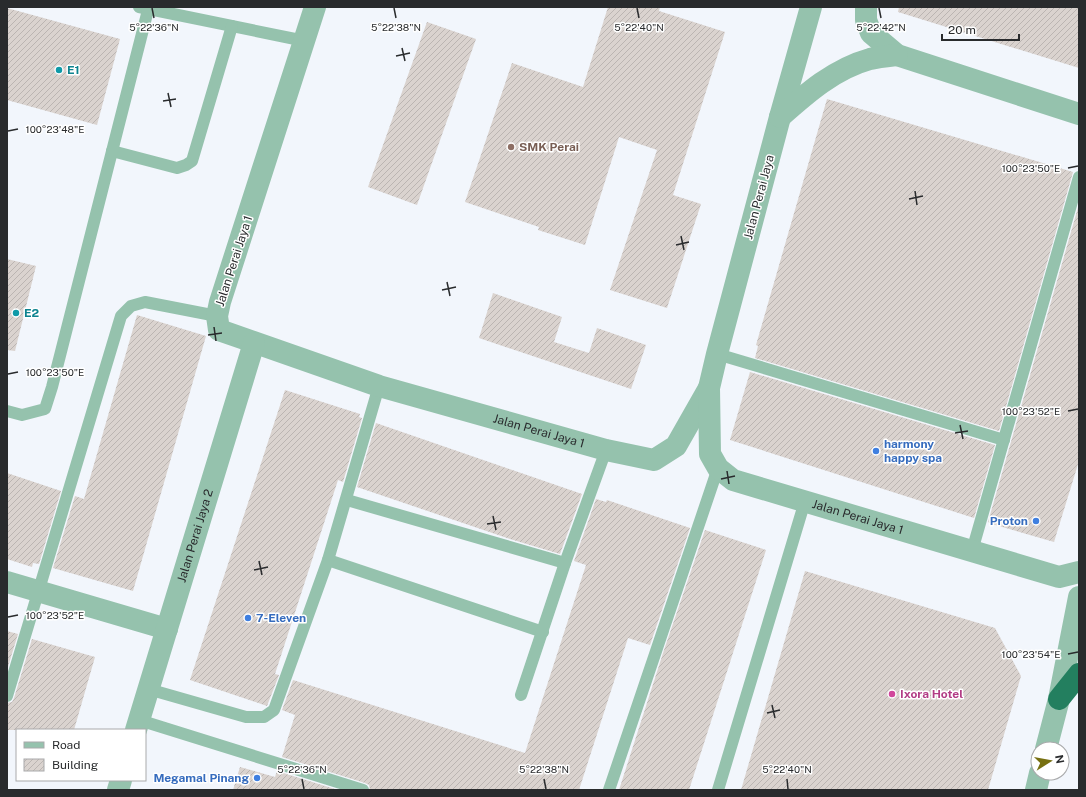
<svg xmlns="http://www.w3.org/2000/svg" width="1086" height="797" font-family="'Public Sans',sans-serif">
  <defs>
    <pattern id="building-hatch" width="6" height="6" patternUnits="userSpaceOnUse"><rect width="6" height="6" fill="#dad3cf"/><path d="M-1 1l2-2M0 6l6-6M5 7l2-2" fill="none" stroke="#bbb5b2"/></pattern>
  </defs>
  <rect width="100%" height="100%" fill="#f2f6fc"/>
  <g fill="url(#building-hatch)">
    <path d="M608,7h52l-1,4 66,21 -52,163 28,9 -34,104 -57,-18 47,-140 -38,-13 -34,108 -47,-15 1,-3 -74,-25 47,-139 71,24z"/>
    <path d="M899,7h180v61l-181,-56z"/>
    <path d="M7,8l113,31 -23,86 -90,-25z"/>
    <path d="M427,22l49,17 -59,166 -49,-18z"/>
    <path d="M827,99l246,73 -74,259 -244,-73 3,-12 -2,-1z"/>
    <path d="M1079,204v257l-25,81 -62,-18 -4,-2z"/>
    <path d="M7,259l29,7 -21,85 -8,-1z"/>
    <path d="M493,293l69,24 -8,25 35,11 8,-25 49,17 -15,44 -152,-51z"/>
    <path d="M137,315l69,21 -73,255 -80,-23 22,-72 9,3z"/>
    <path d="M750,372l245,73 -21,73 -244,-78z"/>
    <path d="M285,390l75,24 -1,3 3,1 -19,64 -5,-2 -63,194 4,1 -12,31 -77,-26z"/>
    <path d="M376,423l206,71 -22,60 -50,-15 -153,-52z"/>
    <path d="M7,473l54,18 -22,73 -6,-1 -1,4 -25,-8z"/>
    <path d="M596,499l10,3 1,-2 83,28 -40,117 -22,-7 -49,152h-209l-1,-5 -4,-2 -83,-26 13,-42 -13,-5 11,-30 232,73 61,-188 -12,-4z"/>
    <path d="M705,530l61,20 -77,240h-70l45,-140z"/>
    <path d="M805,571l190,57 26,48 -33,114h-247z"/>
    <path d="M7,631l11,3 -11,36z"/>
    <path d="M32,639l63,18 -21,73h-67v-27l5,-1 2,-4z"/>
    <path d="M240,767l35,10 2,-6 61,19h-105z"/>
  </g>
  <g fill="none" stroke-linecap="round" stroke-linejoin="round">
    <g stroke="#95c2ad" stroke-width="12">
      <path d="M139,7l166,34"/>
      <path d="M112,151l65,17 9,-3 6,-4 40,-135"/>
      <path d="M717,354l287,86"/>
      <path d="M7,411l15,4 23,-6 7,-22 96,-377"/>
      <path d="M347,500l218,63"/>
      <path d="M972,551l107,-374"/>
      <path d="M328,560l215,72"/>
      <path d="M148,689l98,28h18l10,-7 54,-150 51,-174"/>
      <path d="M521,695l44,-132 41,-113"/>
      <path d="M7,696l114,-380 10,-10 14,-4 72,14"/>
      <path d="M139,720l224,70"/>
      <path d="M609,790l109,-322"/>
      <path d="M718,790l87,-289"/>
    </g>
    <g stroke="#95c2ad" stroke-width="22">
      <path id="s1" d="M315,7l-95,295 -3,14 2,14 160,56 227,64 48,10 22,-14 33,-58"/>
      <path id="s2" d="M811,7l-31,110 -63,237 -8,34 1,66 8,14 15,12 326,97 20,-5"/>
      <path d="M866,7v13l5,13 26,22 182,59"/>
      <path d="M780,117c27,-24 54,-48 90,-58 8,-2 18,-3 27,-4"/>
      <path d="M7,582l160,47"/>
      <path id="s3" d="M136,730l118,-387"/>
      <path d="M1046,749l13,-50 20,-102"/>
      <path d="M118,790l3,-10"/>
      <path d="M1036,790l4,-17"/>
    </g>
    <path stroke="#237f5f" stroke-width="22" d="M1059,699l20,-25"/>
  </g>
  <path fill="none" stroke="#292b2d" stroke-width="1.5" d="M152,8l2,10M394,8l2,10M637,8l2,10M879,8l2,10M402,48l3,13M396,56l14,-3M168,93l3,14M163,101l13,-2M8,131l10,-2M1068,168l10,-2M915,191l2,14M909,199l14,-3M681,236l3,14M676,245l13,-3M447,282l3,14M442,290l14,-3M214,327l2,14M208,335l14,-2M8,374l10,-2M1068,411l10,-2M960,425l3,14M955,433l13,-2M727,471l2,13M721,479l14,-3M493,516l3,14M487,524l14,-2M259,561l3,14M254,570l14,-3M8,617l10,-2M1068,654l10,-2M772,705l3,13M767,713l13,-3M302,779l2,10M544,779l2,10M787,779l1,10"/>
  <g fill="#0f9aa8" stroke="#fff" stroke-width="1.5">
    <circle cx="59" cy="70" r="4"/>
    <circle cx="16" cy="313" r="4"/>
  </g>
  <circle fill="#8d6e63" stroke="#fff" stroke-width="1.5" cx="511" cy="147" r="4"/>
  <g fill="#3f7fe0" stroke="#fff" stroke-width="1.5">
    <circle cx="876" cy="451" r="4"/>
    <circle cx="1036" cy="521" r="4"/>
    <circle cx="248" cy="618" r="4"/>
    <circle cx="257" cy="778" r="4"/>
  </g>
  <circle fill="#d1479c" stroke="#fff" stroke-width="1.5" cx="892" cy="694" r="4"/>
  <g text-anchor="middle" stroke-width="3" stroke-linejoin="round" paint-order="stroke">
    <g font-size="12" font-weight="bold" fill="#0d838f" stroke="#fff" text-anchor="start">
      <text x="67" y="74">E1</text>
      <text x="24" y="317">E2</text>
    </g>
    <g font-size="12" font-weight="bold" fill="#785e54" stroke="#fff" text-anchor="start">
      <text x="519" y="151">SMK Perai</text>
    </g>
    <g font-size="12" fill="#292b2d" stroke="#fff">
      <text transform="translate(759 197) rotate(-75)" y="4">Jalan Perai Jaya</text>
      <text transform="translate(234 261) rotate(-72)" y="4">Jalan Perai Jaya 1</text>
      <text dy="4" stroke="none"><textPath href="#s1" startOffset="674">Jalan Perai Jaya 1</textPath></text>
      <text dy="4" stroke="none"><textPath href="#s2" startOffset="626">Jalan Perai Jaya 1</textPath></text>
      <text dy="4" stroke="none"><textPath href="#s3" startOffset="203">Jalan Perai Jaya 2</textPath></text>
    </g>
    <g font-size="12" font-weight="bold" fill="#366cbe" stroke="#fff" text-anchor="start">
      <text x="884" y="448">harmony<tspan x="884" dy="14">happy spa</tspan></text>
      <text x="1028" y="525" text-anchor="end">Proton</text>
      <text x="256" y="622">7-Eleven</text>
      <text x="249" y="782" text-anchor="end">Megamal Pinang</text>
    </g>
    <g font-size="12" font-weight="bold" fill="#b23c85" stroke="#fff" text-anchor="start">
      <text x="900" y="698">Ixora Hotel</text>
    </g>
  </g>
  <g font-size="10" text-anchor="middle" fill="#292b2d" stroke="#fff" stroke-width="3" stroke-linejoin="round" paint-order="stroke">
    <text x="154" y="31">5°22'36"N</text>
    <text x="639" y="31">5°22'40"N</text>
    <text x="881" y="31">5°22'42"N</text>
    <text x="396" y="31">5°22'38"N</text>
    <text x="55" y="133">100°23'48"E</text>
    <text x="1031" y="172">100°23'50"E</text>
    <text x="55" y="376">100°23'50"E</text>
    <text x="1031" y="415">100°23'52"E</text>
    <text x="55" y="619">100°23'52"E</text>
    <text x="1031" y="658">100°23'54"E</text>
    <text x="302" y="773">5°22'36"N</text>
    <text x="544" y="773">5°22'38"N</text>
    <text x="787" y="773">5°22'40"N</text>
  </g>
  <rect width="1086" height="797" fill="none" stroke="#292b2d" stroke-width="16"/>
  <rect x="16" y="729" width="130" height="52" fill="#ffffff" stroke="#a9aaab"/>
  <rect x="24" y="742" width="20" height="6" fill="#95c2ad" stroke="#a9aaab"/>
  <text x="52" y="749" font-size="12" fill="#292b2d">Road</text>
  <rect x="24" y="759" width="20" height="12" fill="url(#building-hatch)" stroke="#a9aaab"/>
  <text x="52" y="769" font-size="12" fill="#292b2d">Building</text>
  <g transform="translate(1050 761) rotate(79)"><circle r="19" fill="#ffffff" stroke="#a9aaab"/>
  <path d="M0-3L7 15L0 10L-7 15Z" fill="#777011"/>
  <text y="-6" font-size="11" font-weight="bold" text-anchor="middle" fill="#292b2d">N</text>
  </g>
  <path d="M942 34v6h77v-6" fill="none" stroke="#292b2d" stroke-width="2"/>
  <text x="948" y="34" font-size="12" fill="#292b2d" stroke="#ffffff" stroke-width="3" paint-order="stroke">20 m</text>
</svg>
